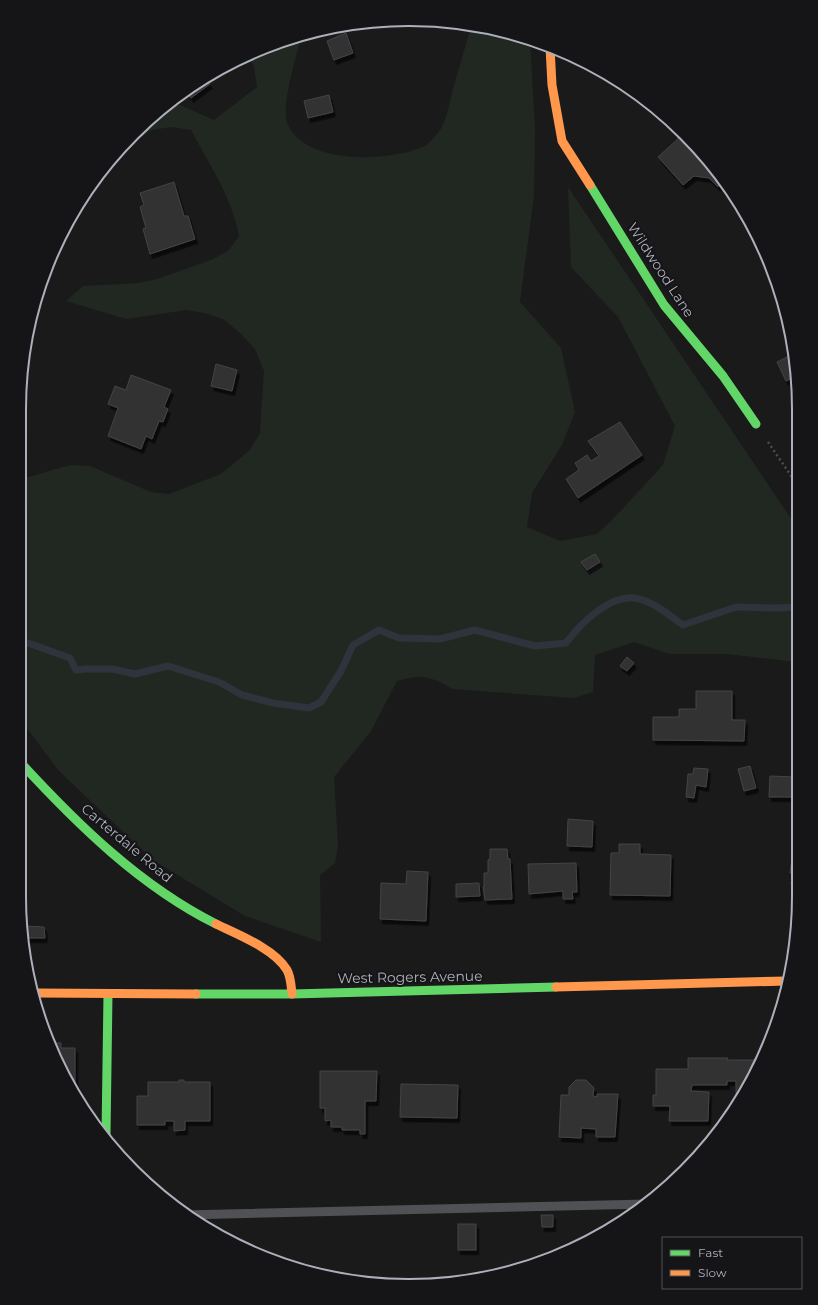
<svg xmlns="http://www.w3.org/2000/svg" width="818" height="1305" font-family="Montserrat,sans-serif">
  <defs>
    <filter id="shadow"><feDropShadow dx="2.5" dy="4.5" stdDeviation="0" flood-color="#0009"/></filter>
  </defs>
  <rect width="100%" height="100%" fill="#1a1a1b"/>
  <path fill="#212822" d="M471,26l39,6 20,8 5,89 -1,66 -14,107 41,46 14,64 -13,33 -30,48 -5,34 33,14 37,-7 15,-14 51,-55 12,-39 -57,-109 -47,-50 -3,-80 230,342 -1,133 -70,-8h-57l-36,-12 -39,13 -2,37 -19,6 -122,-9c-21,-13 -31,-15 -55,-8l-26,50 -37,46 4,68 -3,18 -15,12 1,67 -76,-26 -92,-56 -94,-89 -39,-52 2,-240 48,-14 20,1 61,26 18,2 52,-20 29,-24 10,-17 4,-62 -9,-22 -14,-15 -18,-15 -19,-6 -18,-3 -60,9 -60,-18 17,-15 56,-3 18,-4 54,-19 17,-9 11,-15c-7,-39 -30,-72 -48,-106l-20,-3 -19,3 -34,22 34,-36 17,-12 11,1 34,15 43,-33 -3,-21 -7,-10 37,-16 17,-4c-4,19 -20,69 -14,86 15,44 104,40 138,24 4,-3 9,-9 13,-13 8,-10 11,-27 14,-40 6,-22 13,-45 19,-67z"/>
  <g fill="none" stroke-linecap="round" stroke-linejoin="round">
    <path stroke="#2e343c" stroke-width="7" d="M21,644l7,-1 42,15 6,12 10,-1h26l23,5 33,-8 51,16 23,13 31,8 36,5 12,-6 20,-31 12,-26 26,-15 20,8 41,1 35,-9 60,16 31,-3c14,-19 43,-48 69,-45 18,3 34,17 48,27l53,-18 41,1 20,-1"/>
  </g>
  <g fill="#323233" stroke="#434447" filter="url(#shadow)">
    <path d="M346,33l7,20 -19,7 -7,-19z"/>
    <path d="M205,78l5,6 -19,14 -5,-7z"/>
    <path d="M329,95l4,17 -25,6 -4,-17z"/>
    <path d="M677,130l41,41 9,14 -5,-3 -4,5 -9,-9 -15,-2 -11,9 -15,-17 -10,-11 20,-18z"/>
    <path d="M174,182l10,34h4l7,23 -45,15 -7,-25 3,-1 -6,-21 4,-2 -4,-12z"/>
    <path d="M793,354l4,22 -11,5 -9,-19z"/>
    <path d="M216,364l21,6 -5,21 -21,-5z"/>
    <path d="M131,375l40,15 -7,17 4,2 -5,13 -4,-1 -7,18 -6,-3 -5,13 -33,-13 10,-28 -10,-4 7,-18 11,4z"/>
    <path d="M620,422l22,33 -64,43 -12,-19 13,-9 -4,-7 12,-8 4,6 8,-5 -11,-15z"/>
    <path d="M595,554l5,8 -13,8 -6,-8z"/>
    <path d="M627,657l7,6 -7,8 -7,-5z"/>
    <path d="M696,691h36v29h13l-1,21 -91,-1v-23h26v-8h17z"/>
    <path d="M750,766l6,22 -12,3 -6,-22z"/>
    <path d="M694,768l14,1 -2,18 -10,-2 -2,13 -8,-1 2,-23h5z"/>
    <path d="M770,776l26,1v20h-27z"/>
    <path d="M568,819l25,2 -1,26 -25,-1z"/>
    <path d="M795,837h1v48l-5,-1 2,-11h-3z"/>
    <path d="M619,844h21v10l31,1 -1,41 -60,-1 1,-42h8z"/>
    <path d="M490,849h17l1,10h2l2,40 -27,1 -2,-13h1v-14h4v-13l2,-1z"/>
    <path d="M576,863l1,29h-5l1,7h-10v-8l-34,3 -1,-30z"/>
    <path d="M407,871l21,1 -2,49 -46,-2 1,-36 25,1z"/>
    <path d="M479,883l1,13 -24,1v-13z"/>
    <path d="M24,926l20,1 1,11h-19z"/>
    <path d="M53,1043h8v5h14v40l-2,1 -20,-41z"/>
    <path d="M688,1058h40l-1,2h34l-19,33h-6v-12h-9v4h-35l-1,6 18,1 -1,29h-39l1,-15h-17v-11h3v-26h32z"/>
    <path d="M320,1071h57l-1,30h-11v33h-5v-4h-18v-3h-11v-7l-6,1v-13h-5z"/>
    <path d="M179,1080h5v2h26v39h-25v9l-11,1v-10h-9v4h-28v-29h11v-14h31z"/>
    <path d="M576,1080h10l8,8 -1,8 4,1v-3h21l-3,43h-19v-8l-15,-1v10l-22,-1 2,-42h8v-8z"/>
    <path d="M401,1084l57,1 -1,33 -57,-1z"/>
    <path d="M541,1215h12v12h-11z"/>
    <rect x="458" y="1224" width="18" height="26"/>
  </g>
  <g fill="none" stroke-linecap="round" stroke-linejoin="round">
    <path stroke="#4c4d4f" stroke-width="2.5" stroke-dasharray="2 3" stroke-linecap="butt" d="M768,442l30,44"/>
    <path stroke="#505154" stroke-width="9" d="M185,1215l462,-11"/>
    <g stroke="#63d668" stroke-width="9">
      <path d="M590,185l74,120 59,71 33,48"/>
      <path d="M20,762c57,62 120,124 196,162"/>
      <path d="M196,994h96l264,-7"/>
      <path d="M106,1135l2,-141"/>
    </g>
    <g stroke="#ff974d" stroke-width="9">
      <path d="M550,47l2,38 10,56 28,44"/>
      <path d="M216,924c21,10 59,25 71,46 4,7 4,16 5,24"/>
      <path d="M556,987l230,-6"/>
      <path d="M35,993l161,1"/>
    </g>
  </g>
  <g text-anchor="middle" stroke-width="4" stroke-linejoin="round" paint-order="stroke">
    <g font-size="14" fill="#adb0ba" stroke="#151417">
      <text transform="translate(661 270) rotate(57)" y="5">Wildwood Lane</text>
      <text transform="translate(127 843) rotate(40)" y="5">Carterdale Road</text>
      <text transform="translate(410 977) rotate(-1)" y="5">West Rogers Avenue</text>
    </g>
  </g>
  <path d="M0 0H818V1305H0ZM409 26H409A383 383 0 0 1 792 409V896A383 383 0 0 1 409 1279H409A383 383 0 0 1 26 896V409A383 383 0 0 1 409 26Z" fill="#151417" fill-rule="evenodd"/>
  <path fill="none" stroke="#adb0ba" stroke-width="2" d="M409 26H409A383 383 0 0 1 792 409V896A383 383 0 0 1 409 1279H409A383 383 0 0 1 26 896V409A383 383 0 0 1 409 26Z"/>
  <rect x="662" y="1237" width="140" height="52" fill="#151417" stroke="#525258"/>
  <rect x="670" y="1250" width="20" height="6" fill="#63d668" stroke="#525258"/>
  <text x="698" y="1257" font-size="12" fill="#adb0ba">Fast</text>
  <rect x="670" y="1270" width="20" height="6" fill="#ff974d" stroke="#525258"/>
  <text x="698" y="1277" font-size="12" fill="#adb0ba">Slow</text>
</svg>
